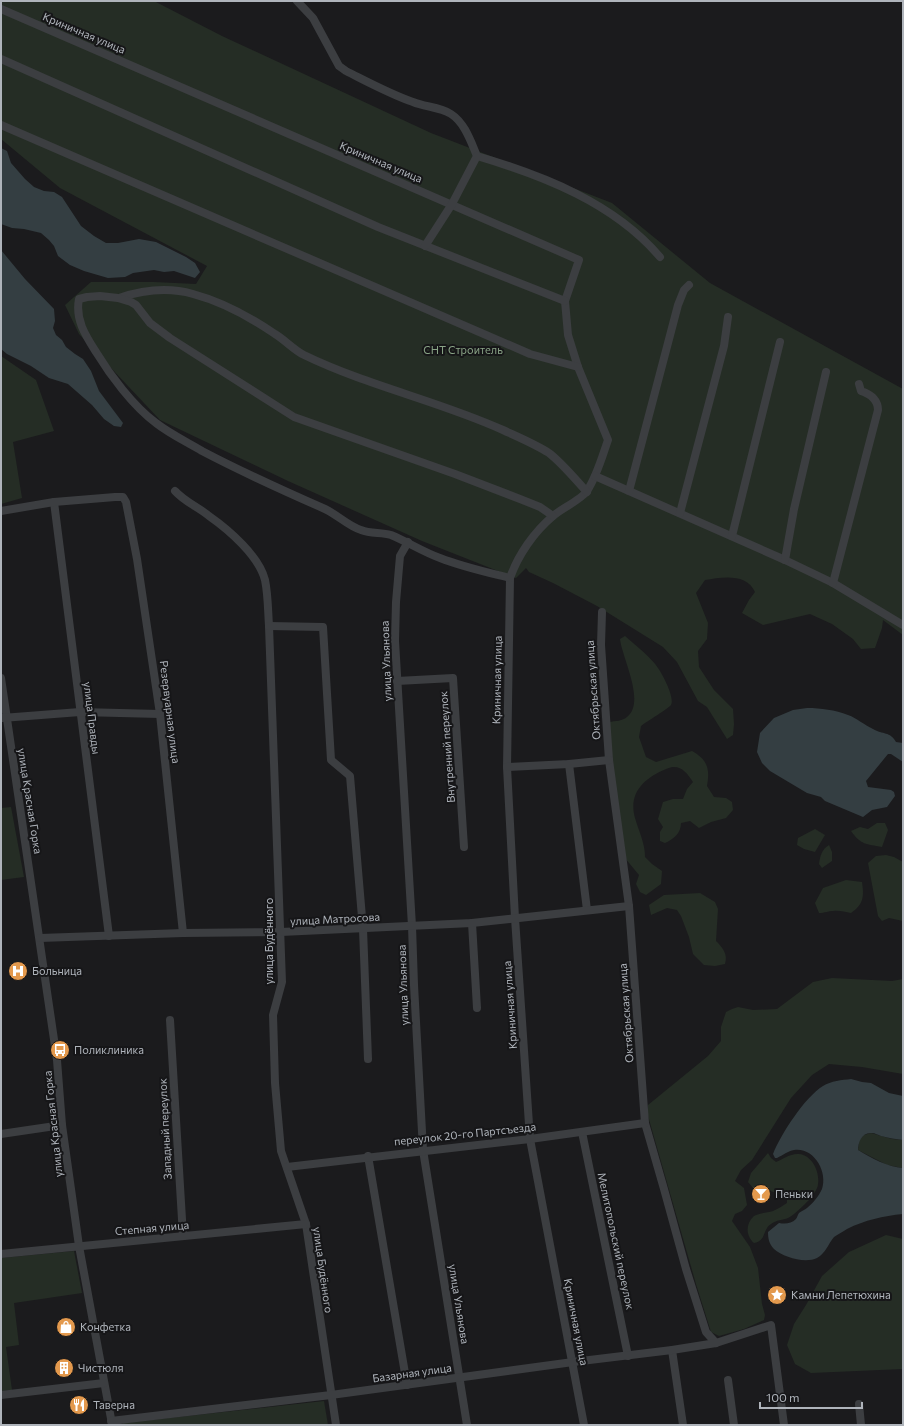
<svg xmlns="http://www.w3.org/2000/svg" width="904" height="1426" font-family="Commissioner,sans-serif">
  <rect width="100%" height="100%" fill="#1b1b1d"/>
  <g fill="#252d25">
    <path d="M1,1h153l68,35 209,97 181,70 98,80 193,106v246l-20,-15 -1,8 -7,20 -14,1 -8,-10 -21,-15 -22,-10 -47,11 -21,-12 7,-13 6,-8c-8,-19 -33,-15 -50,-12l-9,13 12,30 -1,16 -9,12 1,16 15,23 19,19 1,15 -1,11 -6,4 -20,-32 -9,-6 -21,-39 -14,-15 -66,-41 -44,-23 -24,-11 -3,-4 -10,10 -94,-37 -134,-60 -128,-61 -81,-86 -14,-29 26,-23h63l42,2 11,-18 -147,-78 -59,-49z"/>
    <path d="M1,356l35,24 18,51 -41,11 9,56 -21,6z"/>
    <path d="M625,636c10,9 26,21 33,32 5,7 17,30 13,37 -2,3 -25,17 -30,21l-2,11 7,20 10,5 36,-11c16,9 18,18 15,35l7,11 12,1 6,4 1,8 -7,8 -15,4 -12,6 -9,-7 -9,2c0,10 -7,16 -16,20l-5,-2v-9l3,-5 -5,-8 5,-17 10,-3h10l4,-10 6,-7c-7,-11 -14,-19 -27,-13 -22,9 -38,24 -31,49 4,14 10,25 10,39l7,7 10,7 -1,13 -15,11 -6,-3 -4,-8 3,-9 -19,-23 -11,-130c6,-1 14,-1 18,-5 19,-15 -5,-59 -7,-78z"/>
    <path d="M11,807l13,70 -23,3v-72z"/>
    <path d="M877,823h8l3,7 -6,17c-16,-3 -21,-2 -31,-16l9,-4 8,2z"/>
    <path d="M815,829l10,6 -10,17 -11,-3 -7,-4 1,-7z"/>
    <path d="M829,845l3,7v9l-10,7 -3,-4c1,-8 3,-15 10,-19z"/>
    <path d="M886,855l8,2 9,5v59l-14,-3 -7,3 -4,-5 -10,-53 8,-7z"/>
    <path d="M846,880l16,2c2,14 2,22 -11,31 -6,-1 -12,-3 -18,-2 -5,0 -8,2 -14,2l-4,-10 8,-15z"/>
    <path d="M700,893l15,9 3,7 -2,32c7,7 12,13 9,23l-10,2 -11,-1 -11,-11 -4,-17 -8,-21 -4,-6 -10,-2 -16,7 -2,-10 15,-10z"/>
    <path d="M832,978l60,3 11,-2v95l-41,-7 -33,-3 -17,11 -21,23 -39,62 -11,10 -6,11 9,7 3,17 -5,6 -7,3 -3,7 18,26 8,21 4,36 3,11 -1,5 -20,9 -25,7 -8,-4 -15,-48 -48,-168v-11l60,-49 13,-15v-14l5,-15 6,-3 6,-2 15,3 24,-1 36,-27z"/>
    <path d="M871,1133l21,6 11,1v28l-16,-3 -29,-15 1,-10 5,-5z"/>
    <path d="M768,1153l3,5 5,4c7,-3 15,-9 23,-8 13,1 21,18 19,30 0,5 -6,12 -9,16 -4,4 -16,16 -21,18 -5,2 -12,2 -17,6 -9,6 -4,16 -17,19 -8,-7 -9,-19 0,-27 5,-3 13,-3 19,-5 5,-2 9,-5 14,-8v-5l-10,-5 -10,-3 -5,-6 -9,4 -5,-6 3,-9z"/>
    <path d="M886,1235l17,4v130l-92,4 -16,-9 -8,-19 7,-21 12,-19 16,-29 27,-24z"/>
    <path d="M74,1251l8,42 -68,10 5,42 -13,2 6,43 -11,1v-133z"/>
    <path d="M324,1401l4,24h-205v-2z"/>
  </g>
  <g fill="#343e42">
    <path d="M1,148l6,3 4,12 14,16 9,8 10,4 10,1 8,5 19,29 13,10 12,7h12l21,-4 17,3 30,15 9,6 5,9 -5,6 -21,-7 -10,1 -10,-2 -21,3 -8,4 -17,1 -24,-7 -14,-6 -12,-9 -4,-10 -5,-6 -8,-7 -17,-4 -12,-1 -11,-4z"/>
    <path d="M1,250l24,29 29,30 1,12 -2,7 3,7 6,5 4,7 9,7 8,5 8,12 8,20 24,32 -2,4 -7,-1 -10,-7 -12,-14 -24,-21 -19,-6 -18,-12 -24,-12 -6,-5z"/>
    <path d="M807,708c14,0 28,2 41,7 9,3 16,10 25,14 10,6 17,2 23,13l7,1v19l-12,-8h-3l-22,27 2,6 23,3 3,2 1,4 -8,11 -15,3 -9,7 -38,-16 -4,-4 -14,-4 -37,-22 -8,-8 -5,-11 3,-19 14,-15 19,-8z"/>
    <path d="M851,1079l11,3 9,1 18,10 14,3v44c-7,-1 -15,-2 -22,-4 -3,-1 -6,-3 -9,-3 -10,-1 -14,9 -14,17 13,8 30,17 45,18v46c-20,2 -38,6 -56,15 -4,3 -9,5 -13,8 -6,7 -8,16 -17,21 -12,6 -34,-1 -43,-9 -5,-5 -6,-11 -6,-17l11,-9c6,1 12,1 17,-4 1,-1 2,-5 3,-6 2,-2 6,-3 8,-5 6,-5 12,-12 15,-19 6,-17 -8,-42 -28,-39 -6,1 -11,5 -17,8h-2l-2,-4c8,-20 32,-57 50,-68 8,-5 19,-6 28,-7z"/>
  </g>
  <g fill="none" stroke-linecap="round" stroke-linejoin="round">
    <g stroke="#3c3e41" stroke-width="8">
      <path d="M297,1l16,17 26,48 7,5c22,11 44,23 67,31 12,5 27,5 38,12 14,9 20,28 26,42 67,20 137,47 183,101"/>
      <path d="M1,9l578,251 -14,41 3,34 10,32 30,73c-6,17 -11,36 -21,51 -5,8 -26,18 -34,25 -19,16 -35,39 -43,62l-3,189 8,151 15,221 54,286"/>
      <path d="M1,59l377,168 187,74"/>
      <path d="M1,125l529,229 48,13"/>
      <path d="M425,246l27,-42 25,-48"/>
      <path d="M119,298c24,-8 49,-11 74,-4 30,8 57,23 82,40 10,6 19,16 29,21 64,31 135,46 199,75 15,7 32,14 46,23 14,11 26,26 38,39"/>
      <path d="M595,476l190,84 48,23 70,42"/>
      <path d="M175,491c10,11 23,16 34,25 20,14 50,40 56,64 3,14 3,31 4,46l13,356 -9,33 2,68 6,68 25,73 30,201"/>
      <path d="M629,491l49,-186 6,-15 5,-5"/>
      <path d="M54,502l55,434"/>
      <path d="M1,511l53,-9 61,-5h8l3,5 11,57 23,155 23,219"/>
      <path d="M680,513l44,-167 4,-29"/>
      <path d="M732,536l48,-194"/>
      <path d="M408,542l-8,14 -4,46 -1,39 17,285 2,59 9,165 44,275"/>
      <path d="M785,560l9,-51 32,-137"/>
      <path d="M510,578c-24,-6 -47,-11 -70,-20 -17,-6 -32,-16 -49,-23 -10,-3 -20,-1 -30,-5 -13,-4 -23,-15 -36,-21 -41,-18 -83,-37 -123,-58 -15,-9 -32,-17 -46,-28 -23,-17 -46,-48 -60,-71 -11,-17 -21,-33 -17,-53l8,-2 13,-1 18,2 13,4 5,3 14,18 20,15 124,79 161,57 65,25 20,8 13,9"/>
      <path d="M833,583l45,-173c0,-10 -8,-16 -17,-19l-2,-7"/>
      <path d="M602,612l-1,33 8,115 20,146 16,217 19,66 22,80 20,63 10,11"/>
      <path d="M269,626l54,1 8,133 19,16 13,153 5,130"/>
      <path d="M1,678l56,382 5,65 17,121 33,178"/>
      <path d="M397,681l56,-3 11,169"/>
      <path d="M2,718l78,-6 80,2"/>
      <path d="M569,764l18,146"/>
      <path d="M507,767l62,-3 40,-4"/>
      <path d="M472,923l5,85"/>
      <path d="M40,938l143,-5 98,-1 191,-9 157,-17"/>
      <path d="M170,1020l13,216"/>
      <path d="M582,1132l46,224"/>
      <path d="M1,1134l61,-9"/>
      <path d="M368,1156l39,229"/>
      <path d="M287,1167l243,-28 115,-16"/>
      <path d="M1,1254l305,-30"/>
      <path d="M672,1350l11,75"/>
      <path d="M728,1380l6,45"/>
      <path d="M1,1395l103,-12"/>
      <path d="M859,1404l2,21"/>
      <path d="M111,1421l220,-26 242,-33 99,-12 44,-7 55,-18 13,100"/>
    </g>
  </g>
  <defs>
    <symbol id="hospital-disc" viewBox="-11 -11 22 22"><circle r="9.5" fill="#e3994d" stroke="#161618"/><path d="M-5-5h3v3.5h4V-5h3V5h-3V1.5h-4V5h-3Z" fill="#fff"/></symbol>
    <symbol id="bus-disc" viewBox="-11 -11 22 22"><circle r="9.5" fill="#e3994d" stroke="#161618"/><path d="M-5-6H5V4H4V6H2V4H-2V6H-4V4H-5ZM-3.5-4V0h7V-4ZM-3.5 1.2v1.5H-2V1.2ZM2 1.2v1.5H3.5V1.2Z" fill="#fff"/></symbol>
    <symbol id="bar-disc" viewBox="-11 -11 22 22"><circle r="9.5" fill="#e3994d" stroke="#161618"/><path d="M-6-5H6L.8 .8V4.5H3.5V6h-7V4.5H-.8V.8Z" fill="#fff"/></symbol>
    <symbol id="sight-disc" viewBox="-11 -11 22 22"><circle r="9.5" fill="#e3994d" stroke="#161618"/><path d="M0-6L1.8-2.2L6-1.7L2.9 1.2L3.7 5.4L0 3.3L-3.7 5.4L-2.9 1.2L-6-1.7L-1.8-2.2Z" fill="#fff"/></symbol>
    <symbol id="shop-disc" viewBox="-11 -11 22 22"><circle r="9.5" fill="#e3994d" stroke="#161618"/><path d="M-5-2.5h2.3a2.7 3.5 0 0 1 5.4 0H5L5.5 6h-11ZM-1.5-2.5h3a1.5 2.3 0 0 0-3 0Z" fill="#fff"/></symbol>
    <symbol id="building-disc" viewBox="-11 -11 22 22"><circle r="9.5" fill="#e3994d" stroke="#161618"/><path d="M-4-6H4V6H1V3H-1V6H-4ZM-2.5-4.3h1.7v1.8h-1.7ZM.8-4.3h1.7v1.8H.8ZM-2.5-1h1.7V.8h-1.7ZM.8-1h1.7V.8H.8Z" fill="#fff"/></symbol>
    <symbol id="restaurant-disc" viewBox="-11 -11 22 22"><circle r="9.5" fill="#e3994d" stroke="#161618"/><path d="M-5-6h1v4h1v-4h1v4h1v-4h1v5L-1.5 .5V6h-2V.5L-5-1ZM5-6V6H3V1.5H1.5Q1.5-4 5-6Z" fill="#fff"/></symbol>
  </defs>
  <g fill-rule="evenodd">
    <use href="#hospital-disc" x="7" y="960" width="22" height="22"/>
    <use href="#bus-disc" x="49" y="1039" width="22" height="22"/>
    <use href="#bar-disc" x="750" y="1183" width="22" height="22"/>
    <use href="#sight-disc" x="766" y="1284" width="22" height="22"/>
    <use href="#shop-disc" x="55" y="1316" width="22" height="22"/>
    <use href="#building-disc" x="53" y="1357" width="22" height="22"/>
    <use href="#restaurant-disc" x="68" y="1394" width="22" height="22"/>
  </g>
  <g text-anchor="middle" stroke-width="4" stroke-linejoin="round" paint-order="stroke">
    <g font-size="11" fill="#afb4bb" stroke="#161618">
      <text transform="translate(84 33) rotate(23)" y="4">Криничная улица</text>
      <text transform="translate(381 162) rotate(23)" y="4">Криничная улица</text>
      <text transform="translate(386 661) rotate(-92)" y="4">улица Ульянова</text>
      <text transform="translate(497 680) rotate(-89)" y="4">Криничная улица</text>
      <text transform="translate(593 690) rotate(-94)" y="4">Октябрьская улица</text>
      <text transform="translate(170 712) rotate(83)" y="4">Резервуарная улица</text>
      <text transform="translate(92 718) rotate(83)" y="4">улица Правды</text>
      <text transform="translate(447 747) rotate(-94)" y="4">Внутренний переулок</text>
      <text transform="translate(30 801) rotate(81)" y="4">улица Красная Горка</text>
      <text transform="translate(335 919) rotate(-3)" y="4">улица Матросова</text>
      <text transform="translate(269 941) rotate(-90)" y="4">улица Будённого</text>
      <text transform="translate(403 985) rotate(-92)" y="4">улица Ульянова</text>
      <text transform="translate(510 1005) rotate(-94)" y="4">Криничная улица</text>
      <text transform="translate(626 1013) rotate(-94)" y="4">Октябрьская улица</text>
      <text transform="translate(53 1124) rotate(-96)" y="4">улица Красная Горка</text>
      <text transform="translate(165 1129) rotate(-93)" y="4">Западный переулок</text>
      <text transform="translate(465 1134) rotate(-6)" y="4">переулок 20-го Партсъезда</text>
      <text transform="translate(152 1228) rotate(-5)" y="4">Степная улица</text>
      <text transform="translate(616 1241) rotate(78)" y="4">Мелитопольский переулок</text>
      <text transform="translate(323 1270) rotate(82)" y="4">улица Будённого</text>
      <text transform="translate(459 1304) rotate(81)" y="4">улица Ульянова</text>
      <text transform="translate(576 1322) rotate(79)" y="4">Криничная улица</text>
      <text transform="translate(412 1373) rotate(-8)" y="4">Базарная улица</text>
    </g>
    <g font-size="11" fill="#8aa487" stroke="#161618">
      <text x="463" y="354">СНТ Строитель</text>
    </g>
    <g font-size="11" fill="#afb4bb" stroke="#161618" text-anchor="start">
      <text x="32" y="975">Больница</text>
      <text x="74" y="1054">Поликлиника</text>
      <text x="775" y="1198">Пеньки</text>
      <text x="791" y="1299">Камни Лепетюхина</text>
      <text x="80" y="1331">Конфетка</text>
      <text x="78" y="1372">Чистюля</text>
      <text x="93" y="1409">Таверна</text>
    </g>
  </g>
  <rect width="904" height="1426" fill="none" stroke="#afb4bb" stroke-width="4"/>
  <path d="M760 1402v6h102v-6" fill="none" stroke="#afb4bb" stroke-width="2"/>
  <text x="766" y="1402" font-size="12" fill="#afb4bb" stroke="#161618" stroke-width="3" paint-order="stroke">100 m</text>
</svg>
